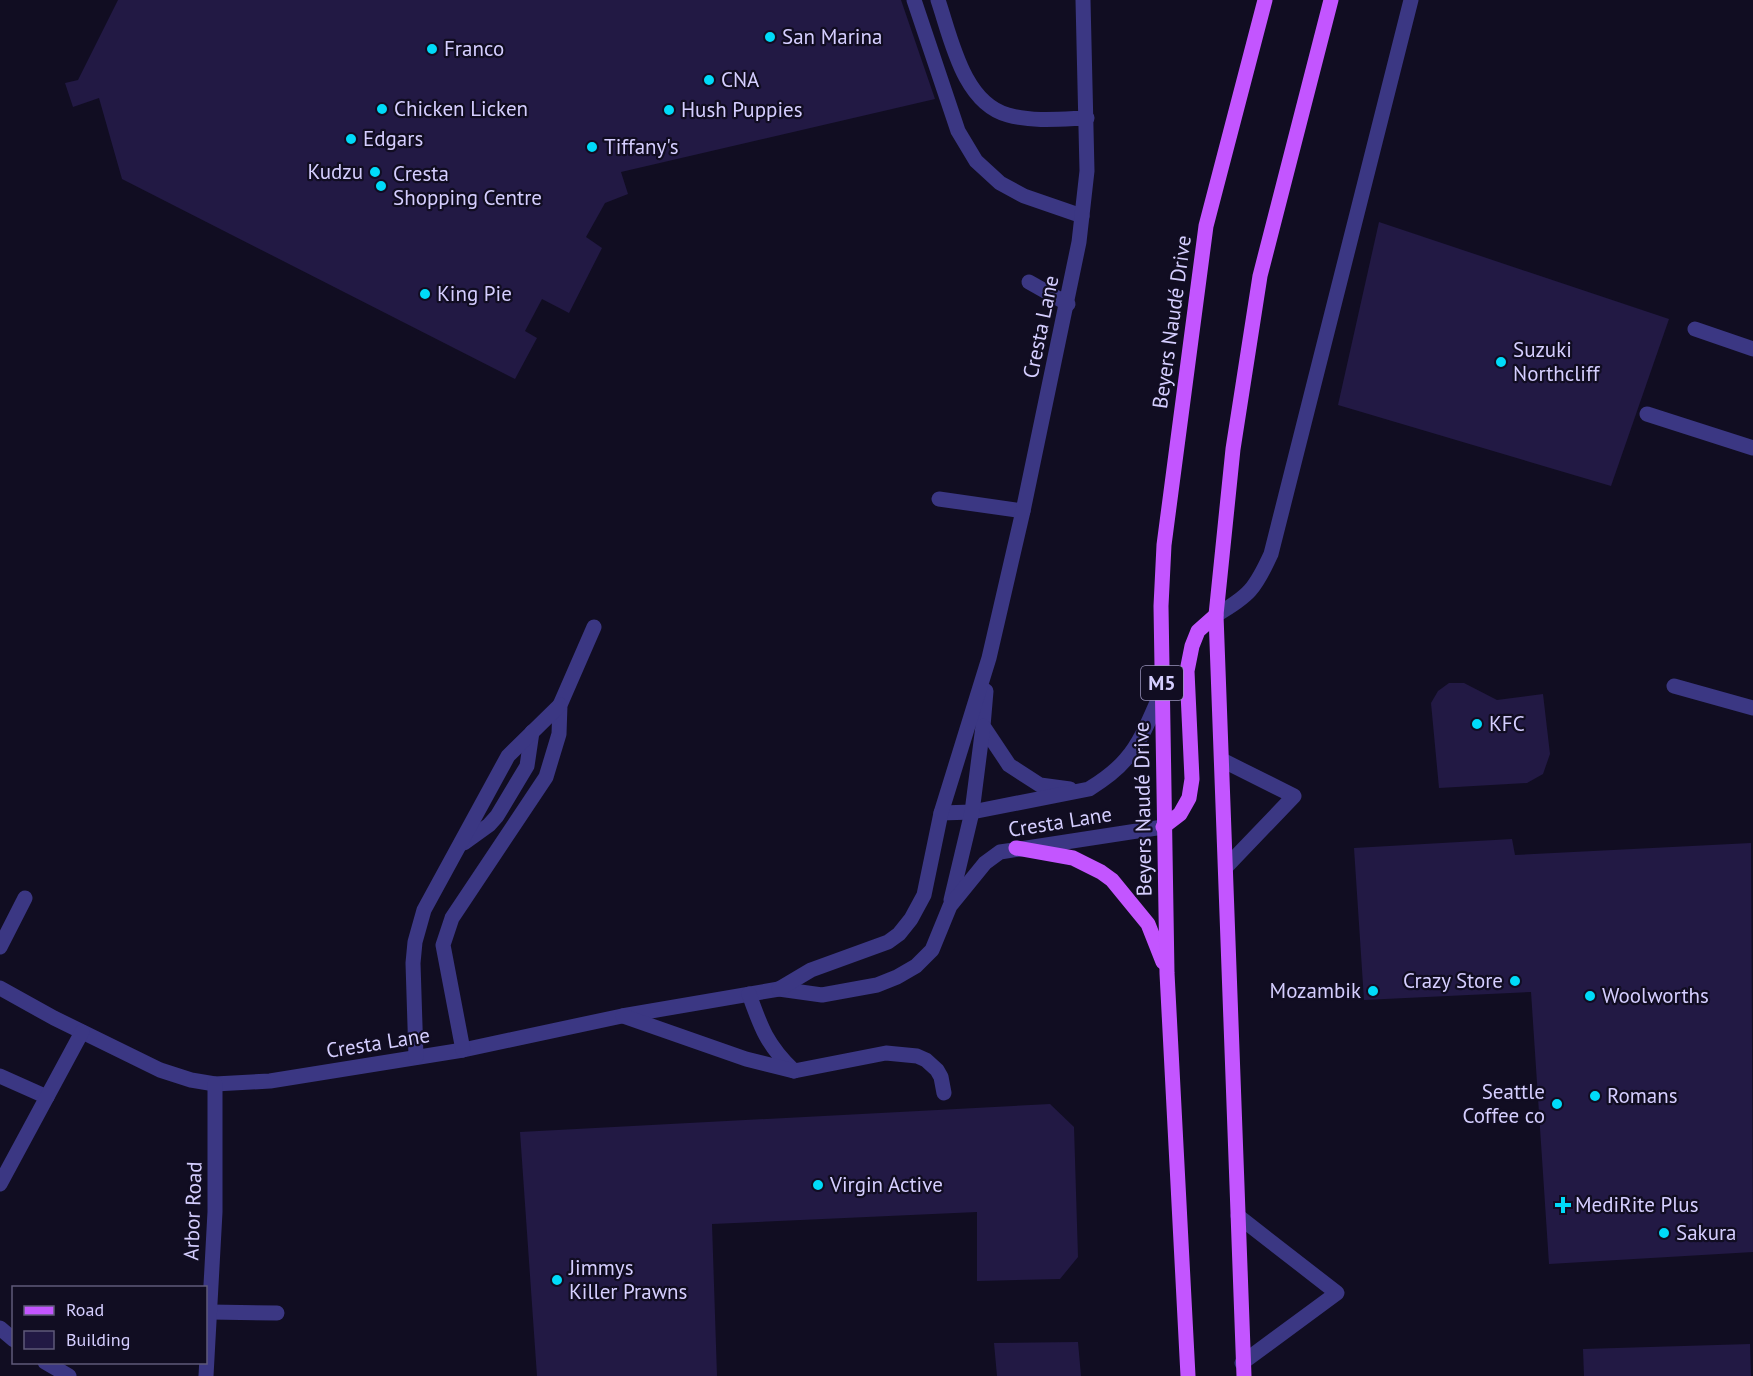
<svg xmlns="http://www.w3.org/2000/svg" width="1753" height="1376" font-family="'PT Sans',sans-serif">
  <rect width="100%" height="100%" fill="#110d22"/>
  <g fill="#221944">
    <path d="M118,0h783l34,99 -314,73 7,22 -23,9 -19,34 16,11 -33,65 -27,-14 -17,32 12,7 -22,41 -393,-200 -23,-81 -26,9 -8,-24 13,-3z"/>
    <path d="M1379,222l290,97 -58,167 -273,-81z"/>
    <path d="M1449,683h15l33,17 46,-6 7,60 -7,20 -16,9 -88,5 -8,-85 7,-12z"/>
    <path d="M1512,839l3,16 236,-12 2,409 -204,12 -18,-272 -167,8 -10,-152z"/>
    <path d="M1050,1104l24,23 4,130 -18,22 -83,2v-69l-265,12 5,152h-180l-17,-244z"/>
    <path d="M1078,1342l3,34h-84l-3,-33z"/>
    <path d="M1750,1344l1,32h-167l-1,-27z"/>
  </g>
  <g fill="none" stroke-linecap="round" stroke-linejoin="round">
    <g stroke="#3b3783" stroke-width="15">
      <path d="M914,0l44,131 18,30 24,22 24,13 58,20"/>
      <path d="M938,0c13,38 25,103 70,115 25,7 53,4 79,3"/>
      <path d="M1029,282l39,22"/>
      <path d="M1695,329l58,20"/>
      <path d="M1647,414l106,34"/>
      <path d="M939,499l84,12"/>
      <path d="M1674,686l79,22"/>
      <path d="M986,691l-3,35 26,39 31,20 30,4"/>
      <path d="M1222,760l72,36 -68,71"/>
      <path d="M941,813l31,-1 117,-23c13,-8 27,-18 37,-30 16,-18 26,-46 36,-68"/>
      <path d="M464,843l25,-18 8,-9 30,-50 5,-34"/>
      <path d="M951,900l21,-88 11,-86"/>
      <path d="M0,947l25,-49"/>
      <path d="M0,988l54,30 106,52 31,10 24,4 55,-3 193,-31 159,-34 157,-27 43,6 55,-10 20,-8 19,-11 16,-16 18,-44 35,-43 15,-11 163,-25"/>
      <path d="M779,989l32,-19 77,-28 11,-8 12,-15 13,-24 17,-82 48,-155 34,-147 56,-269 8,-71 -4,-171"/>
      <path d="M749,994c12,34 18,51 45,77"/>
      <path d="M623,1016l123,43 48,12 92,-18 31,3 9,4 11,10 4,7 3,16"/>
      <path d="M463,1050l-20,-105 9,-27 94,-141 13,-43 1,-29 34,-78"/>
      <path d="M416,1057l-3,-94 2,-21 9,-32 84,-154 52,-51"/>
      <path d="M0,1076l47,21"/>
      <path d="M0,1184l82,-152"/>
      <path d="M1238,1216l99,77 -95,70"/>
      <path d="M210,1312l67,1"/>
      <path d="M0,1328l14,12"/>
      <path d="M45,1362l24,14"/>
      <path d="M206,1376l9,-164v-128"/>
    </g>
    <path stroke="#3b3783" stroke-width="15" d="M1216,615c33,-19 39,-26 55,-61l140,-554"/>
    <g stroke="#c355ff" stroke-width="15">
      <path d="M1163,827l17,-13 9,-16 3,-19 -5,-108 5,-25 6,-15 18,-16"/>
      <path d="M1016,848l57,10 28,14 11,8 36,44 15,38"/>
      <path d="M1188,1376l-21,-403 -6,-367 3,-61 42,-319 59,-226"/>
      <path d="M1244,1376l-28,-761 17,-166 27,-173 71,-276"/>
    </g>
  </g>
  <g fill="#00dbf9" stroke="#110d22" stroke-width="2">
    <circle cx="770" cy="37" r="6"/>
    <circle cx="432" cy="49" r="6"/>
    <circle cx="709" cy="80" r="6"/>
    <circle cx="382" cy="109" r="6"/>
    <circle cx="669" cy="110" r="6"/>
    <circle cx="351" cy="139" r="6"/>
    <circle cx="592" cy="147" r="6"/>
    <circle cx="375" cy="172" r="6"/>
    <circle cx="381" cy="186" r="6"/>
    <circle cx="425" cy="294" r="6"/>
    <circle cx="1501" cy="362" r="6"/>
    <circle cx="1477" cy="724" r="6"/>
    <circle cx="1515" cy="981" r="6"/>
    <circle cx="1373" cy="991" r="6"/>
    <circle cx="1590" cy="996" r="6"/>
    <circle cx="1595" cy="1096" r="6"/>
    <circle cx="1557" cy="1104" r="6"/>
    <circle cx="818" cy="1185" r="6"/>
    <path d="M1560 1196h6v6h6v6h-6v6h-6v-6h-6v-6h6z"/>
    <circle cx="1664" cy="1233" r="6"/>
    <circle cx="557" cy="1280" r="6"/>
  </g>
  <g text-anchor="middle" stroke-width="4.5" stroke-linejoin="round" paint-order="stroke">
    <rect fill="#110d22" stroke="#9a94bd" stroke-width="1.5" x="1141" y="666" width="42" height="34" rx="4.5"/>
    <g font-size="20" font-weight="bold" fill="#d5ceff">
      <text x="1162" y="690">M5</text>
    </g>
    <g font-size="21" fill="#d5ceff" stroke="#110d22" text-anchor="start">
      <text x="782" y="44">San Marina</text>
      <text x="444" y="56">Franco</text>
      <text x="721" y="87">CNA</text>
      <text x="394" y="116">Chicken Licken</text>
      <text x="681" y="117">Hush Puppies</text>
      <text x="363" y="146">Edgars</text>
      <text x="604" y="154">Tiffany's</text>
      <text x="363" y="179" text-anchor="end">Kudzu</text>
      <text x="393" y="181">Cresta<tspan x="393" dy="24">Shopping Centre</tspan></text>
      <text x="437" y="301">King Pie</text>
      <text x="1513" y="357">Suzuki<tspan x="1513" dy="24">Northcliff</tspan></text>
      <text x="1489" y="731">KFC</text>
      <text x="1503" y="988" text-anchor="end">Crazy Store</text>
      <text x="1361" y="998" text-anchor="end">Mozambik</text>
      <text x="1602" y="1003">Woolworths</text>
      <text x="1545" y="1099" text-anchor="end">Seattle<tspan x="1545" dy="24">Coffee co</tspan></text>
      <text x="1607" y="1103">Romans</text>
      <text x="830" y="1192">Virgin Active</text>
      <text x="1575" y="1212">MediRite Plus</text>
      <text x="1676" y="1240">Sakura</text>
      <text x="569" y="1275">Jimmys<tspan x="569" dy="24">Killer Prawns</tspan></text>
    </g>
    <g font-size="21" fill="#d5ceff" stroke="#110d22">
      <text transform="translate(1172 322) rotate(-82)" y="7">Beyers Naudé Drive</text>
      <text transform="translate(1041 327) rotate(-78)" y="7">Cresta Lane</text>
      <text transform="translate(1143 809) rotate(-91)" y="7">Beyers Naudé Drive</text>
      <text transform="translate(1060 822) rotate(-9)" y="7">Cresta Lane</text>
      <text transform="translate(378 1043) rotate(-9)" y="7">Cresta Lane</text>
      <text transform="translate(193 1211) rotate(-88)" y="7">Arbor Road</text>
    </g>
  </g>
  <rect x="12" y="1286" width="195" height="78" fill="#110d22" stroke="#5f5a7a" stroke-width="1.5"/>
  <rect x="24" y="1306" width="30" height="9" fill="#c355ff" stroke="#5f5a7a" stroke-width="1.5"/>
  <text x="66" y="1316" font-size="18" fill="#d5ceff">Road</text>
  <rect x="24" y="1331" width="30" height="18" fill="#221944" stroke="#5f5a7a" stroke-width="1.5"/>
  <text x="66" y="1346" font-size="18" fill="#d5ceff">Building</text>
</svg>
